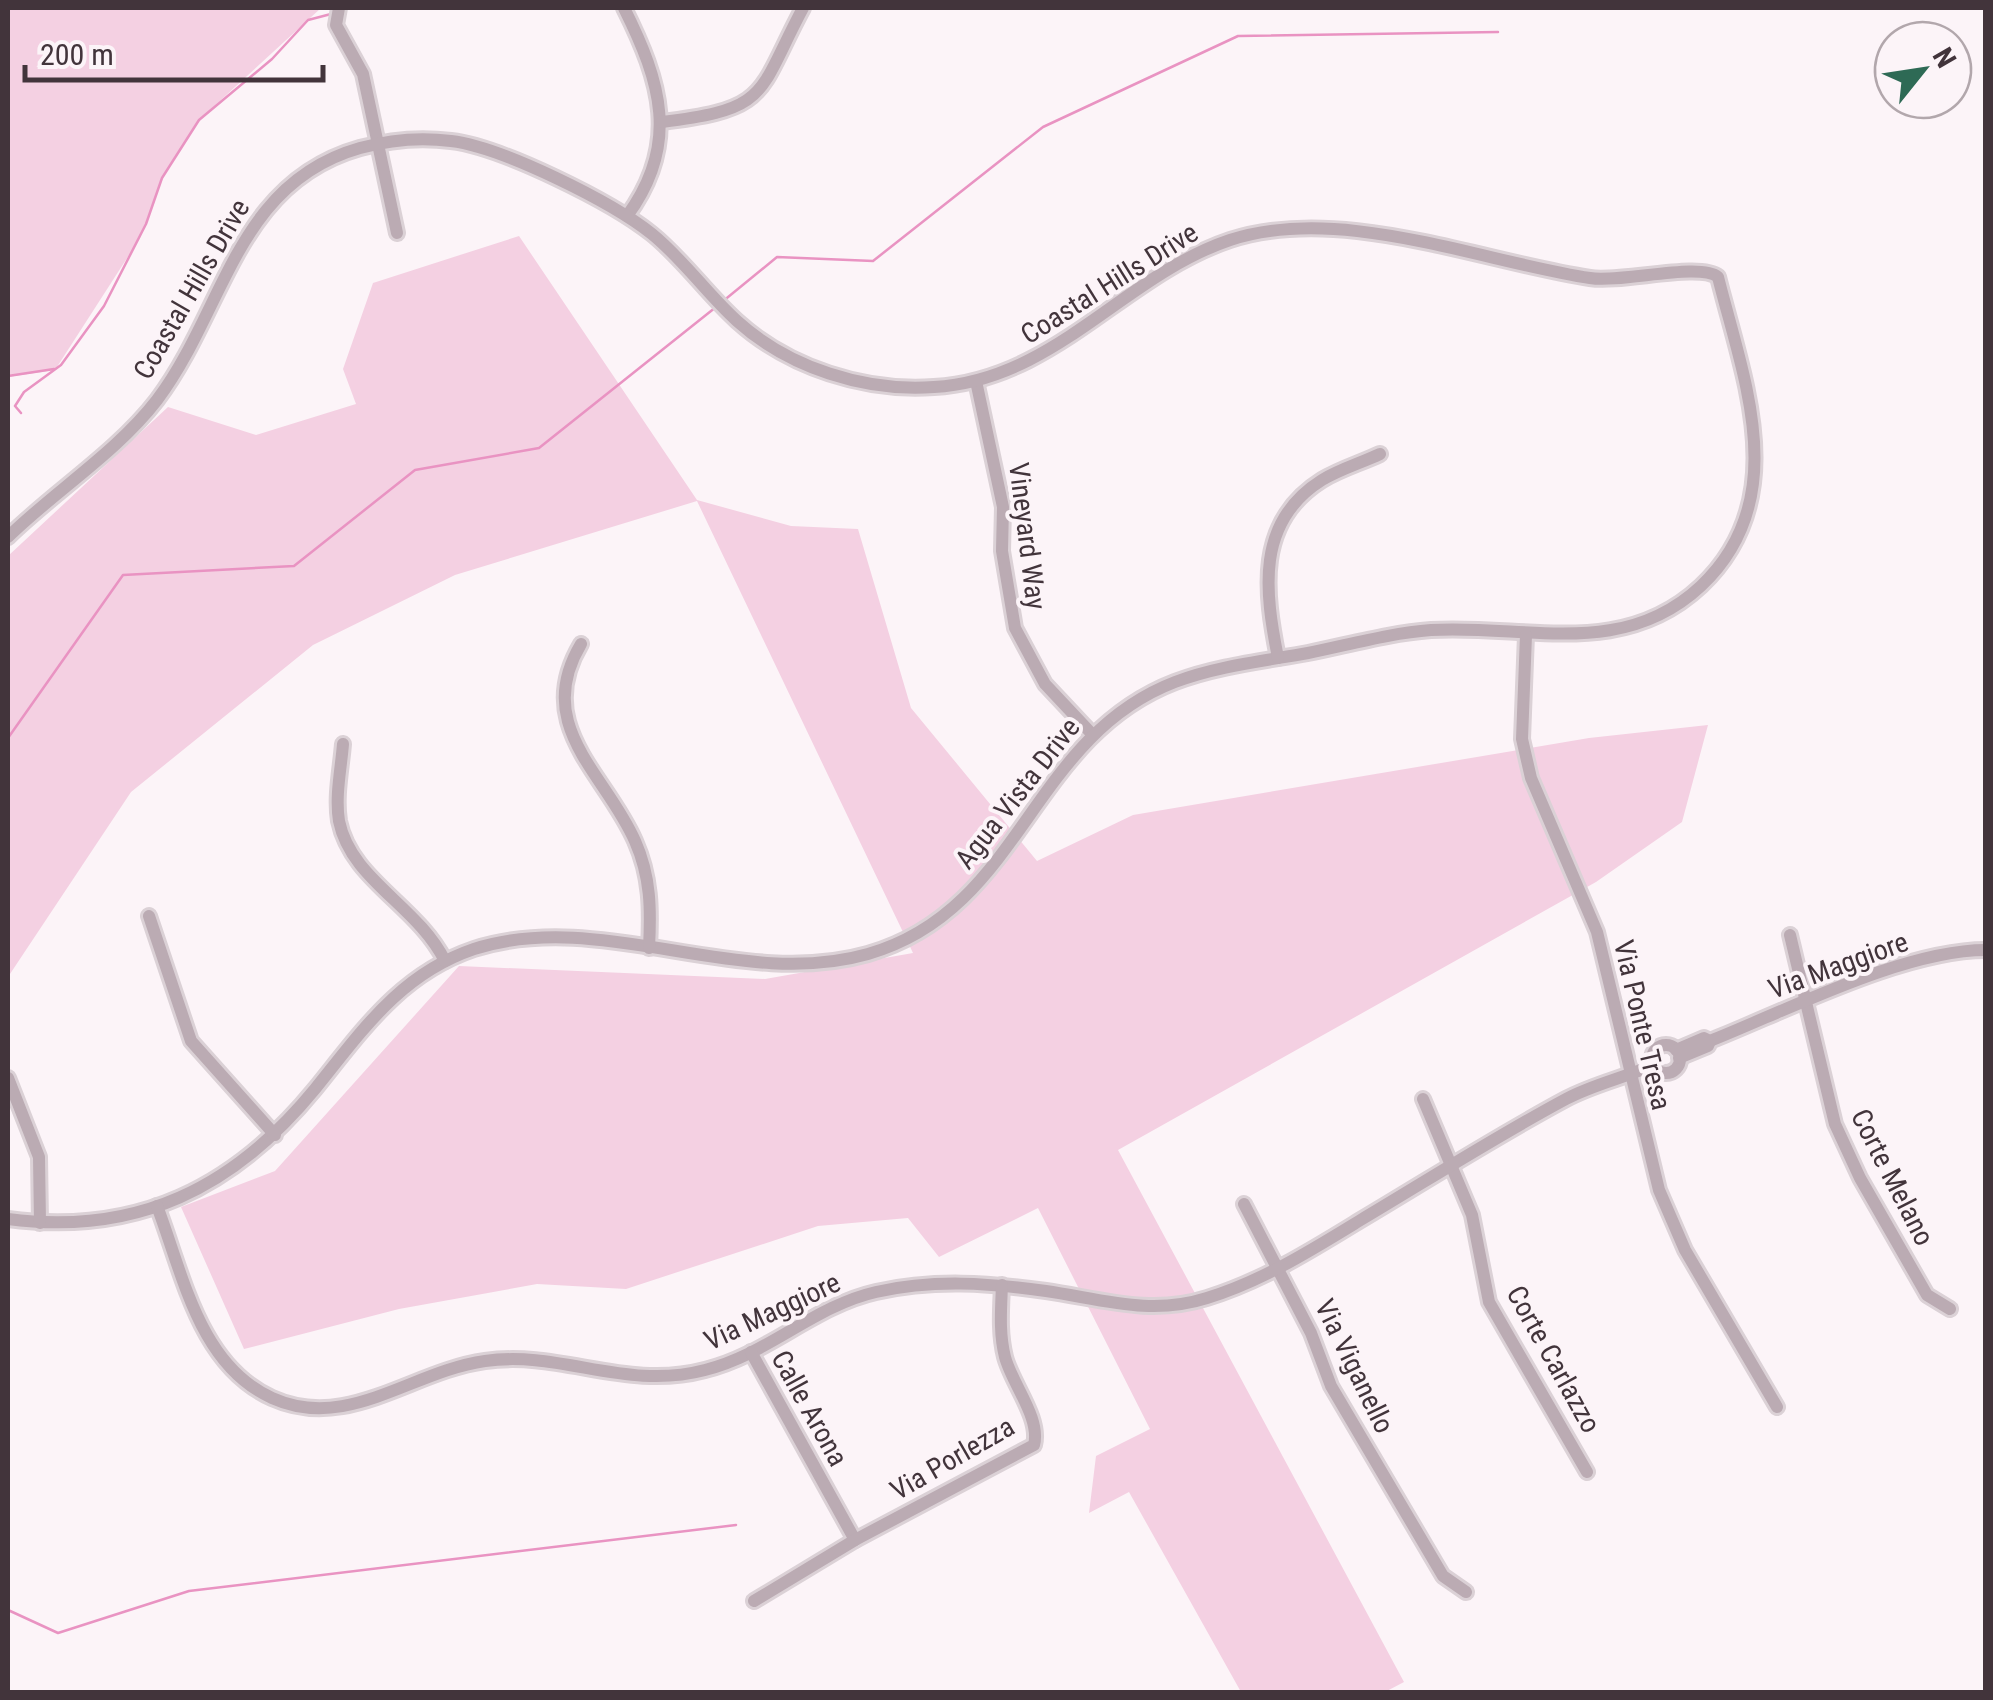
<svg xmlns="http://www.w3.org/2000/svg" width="1993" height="1700" font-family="'Roboto Condensed',sans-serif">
  <rect width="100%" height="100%" fill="#fcf4f8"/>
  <g fill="#f4d0e2">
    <path d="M8,8h313l-122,112 -37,58 -22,60 -85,132 -47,7z"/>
    <path d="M519,236l178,264 94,26 67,3 53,179 126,153 96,-46 456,-77 119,-13 -26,97 -86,60 -478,268 286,532 -19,10h-144l-112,-200 -40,21 7,-57 54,-27 -112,-221 -99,49 -31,-39 -90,8 -192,63 -89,-5 -138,25 -155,40 -63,-142 94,-36 184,-205 306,13 148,-26 -216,-452 -242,74 -142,70 -182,147 -123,185v-421l160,-149 88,28 100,-31 -13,-35 30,-86z"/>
  </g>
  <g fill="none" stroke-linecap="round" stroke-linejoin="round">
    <g stroke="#e993c2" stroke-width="2.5">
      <path d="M722,302l55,-45 96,4 170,-134 195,-91 260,-4"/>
      <path d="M8,376l46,-7"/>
      <path d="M21,413l-6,-7 9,-14 37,-27 43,-59 42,-82 16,-46 37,-58 73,-61 36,-39 23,-6"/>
      <path d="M8,738l115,-163 171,-9 121,-96 124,-22 177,-141"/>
      <path d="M8,1610l50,23 131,-42 547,-66"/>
    </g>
    <defs>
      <g id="minor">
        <path d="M339,8l-3,17 27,49 34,159"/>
        <path d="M624,8c37,74 56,136 3,208"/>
        <path d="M662,122c109,-13 95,-28 141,-114"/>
        <path d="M976,381l27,126 -1,44 13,77 30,56 46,49"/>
        <path d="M8,537c47,-46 109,-85 149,-137 68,-90 79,-217 203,-252 29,-8 61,-11 91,-7 51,6 161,61 201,93 32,26 55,60 85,87 52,47 128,71 197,66 121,-7 189,-111 296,-147 110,-36 249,21 360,38 32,5 110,-16 128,-1 26,104 75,222 -17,309 -79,74 -175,38 -270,44 -41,3 -83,15 -123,23 -44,8 -91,13 -133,29 -146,56 -153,228 -307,272 -129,37 -266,-46 -394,-5 -74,25 -112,82 -159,140 -81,99 -178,147 -307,130"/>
        <path d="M1526,635l-4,104 9,39 66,154 62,258 26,60 92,157"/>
        <path d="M581,644c-49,82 25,130 54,197 16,36 16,69 14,107"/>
        <path d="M1278,658c-13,-66 -23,-136 44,-178 18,-11 39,-17 58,-26"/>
        <path d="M343,744c-2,25 -8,52 -4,77 12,59 78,84 106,140"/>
        <path d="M149,916l42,125 84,94"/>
        <path d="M1790,935l45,189 25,54 67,117 23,14"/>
        <path d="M1710,1041c78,-31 194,-91 276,-91"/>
        <circle cx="1666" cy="1059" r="14"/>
        <path d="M1676,1050l28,-12 6,3 -2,5 -29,12"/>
        <path d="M8,1078l31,79 1,66"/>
        <path d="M1423,1099l49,116 17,87 98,170"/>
        <path d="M1244,1204l67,129 20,53 112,190 23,16"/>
        <path d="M157,1206c26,68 42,159 115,192 75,34 140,-27 213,-37 76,-11 141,30 220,9 62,-15 109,-64 171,-78 58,-13 112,-9 170,-1 55,8 105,25 161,7 55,-17 103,-47 152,-77 69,-41 136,-84 207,-122 28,-15 58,-21 87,-34"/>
        <path d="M751,1352l104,188"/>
        <path d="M754,1601l101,-61 179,-95c7,-27 -22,-61 -29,-88 -6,-24 -4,-47 -3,-72"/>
      </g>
    </defs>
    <use href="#minor" stroke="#dbd1d6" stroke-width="18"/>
    <use href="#minor" stroke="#bbabb3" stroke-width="12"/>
  </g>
  <g text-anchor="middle" stroke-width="8" stroke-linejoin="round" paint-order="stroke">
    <g font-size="28" fill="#42343b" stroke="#fcf4f8">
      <text transform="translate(1109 283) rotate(-32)" y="10">Coastal Hills Drive</text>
      <text transform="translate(191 289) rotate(-60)" y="10">Coastal Hills Drive</text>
      <text transform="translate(1028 536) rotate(83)" y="10">Vineyard Way</text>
      <text transform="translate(1017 793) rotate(-52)" y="10">Agua Vista Drive</text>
      <text transform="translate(1838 965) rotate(-20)" y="10">Via Maggiore</text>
      <text transform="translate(1643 1025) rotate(77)" y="10">Via Ponte Tresa</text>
      <text transform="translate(1893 1177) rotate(63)" y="10">Corte Melano</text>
      <text transform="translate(772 1311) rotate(-25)" y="10">Via Maggiore</text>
      <text transform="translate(1554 1359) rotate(61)" y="10">Corte Carlazzo</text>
      <text transform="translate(1355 1366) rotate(64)" y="10">Via Viganello</text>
      <text transform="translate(810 1408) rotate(61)" y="10">Calle Arona</text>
      <text transform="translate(952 1458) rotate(-30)" y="10">Via Porlezza</text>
    </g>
  </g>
  <rect width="1993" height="1700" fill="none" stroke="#42343b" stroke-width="20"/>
  <g transform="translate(1923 70) rotate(60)"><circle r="48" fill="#fcf4f8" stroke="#b2a7ac" stroke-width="2.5"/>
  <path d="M0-8L18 38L0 25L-18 38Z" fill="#2e6a55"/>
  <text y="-15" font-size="28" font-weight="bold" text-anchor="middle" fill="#42343b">N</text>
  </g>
  <path d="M25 65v15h298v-15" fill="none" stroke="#42343b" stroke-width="5"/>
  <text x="40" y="65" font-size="30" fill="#42343b" stroke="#fcf4f8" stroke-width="8" paint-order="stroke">200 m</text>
</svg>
